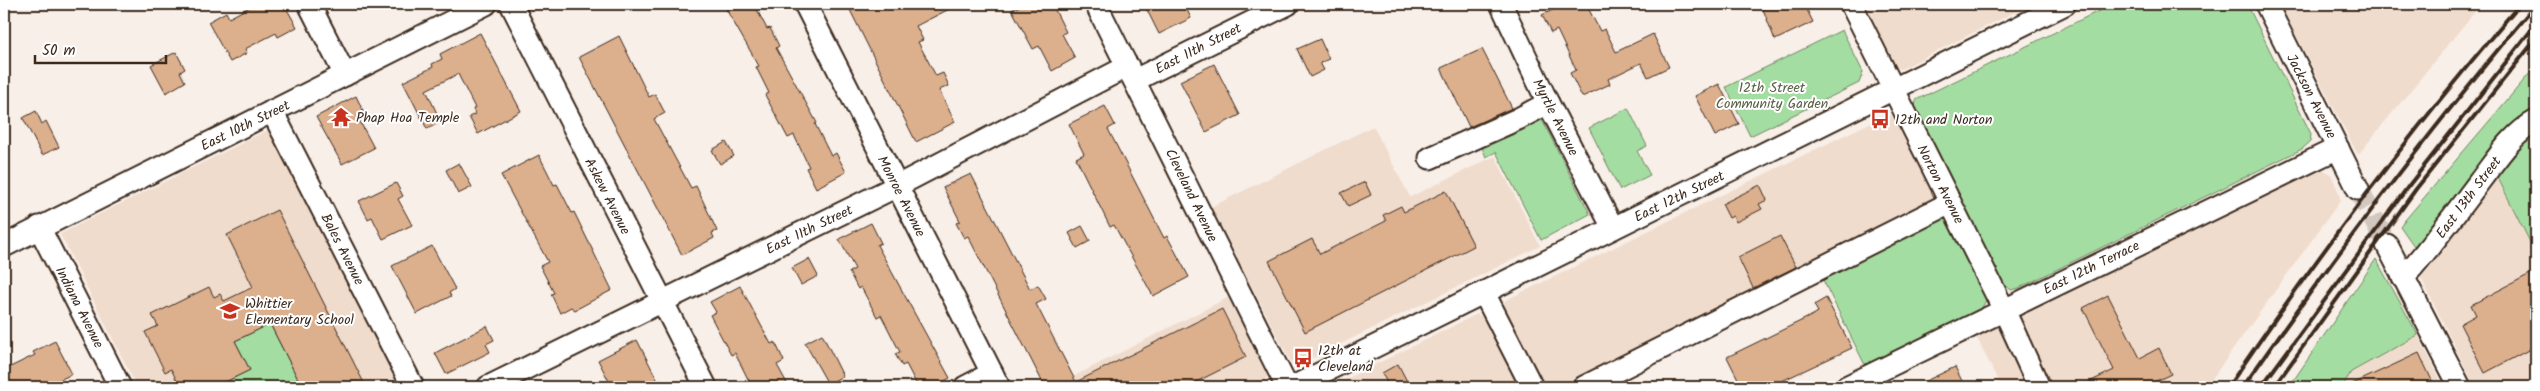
<svg xmlns="http://www.w3.org/2000/svg" width="2540" height="391" font-family="Kalam,sans-serif">
  <rect width="100%" height="100%" fill="#f8efe8"/>
  <filter id="ink" filterUnits="userSpaceOnUse"><feTurbulence type="fractalNoise" baseFrequency=".02" numOctaves="2"/><feDisplacementMap in="SourceGraphic" scale="10" xChannelSelector="R" yChannelSelector="G"/><feConvolveMatrix kernelMatrix="1 2 1 2 8 2 1 2 1" color-interpolation-filters="sRGB"/></filter>
  <g filter="url(#ink)">
    <g fill="#f0dccd">
      <path d="M1862,4h169l-130,65 -7,-3 -4,-5z"/>
      <path d="M2280,4h201l-123,151z"/>
      <path d="M1888,114l7,4 6,9 38,77 -366,183h-31l-39,-80 1,-6z"/>
      <path d="M1373,126l37,71 85,-41 45,90 -236,116 -8,2 -6,-3 -79,-154z"/>
      <path d="M270,129l131,258h-264l-77,-153z"/>
      <path d="M2319,166l13,10 7,17 1,8 -134,186h-205l-26,-53z"/>
      <path d="M2497,176l39,78v133h-61l-55,-111z"/>
      <path d="M1231,296l36,70 1,8 -3,6 -16,7h-196z"/>
      <path d="M1477,314l6,3 4,5 34,65h-191z"/>
      <path d="M2418,335l26,52h-102l9,-15z"/>
    </g>
    <g fill="#a4dda2" stroke="#708460">
      <path d="M2113,4h134l64,130 -1,8 -8,7 -283,139 -8,2 -8,-7 -88,-175 1,-8z"/>
      <path d="M1842,30l21,42 -4,11 -109,53 -24,-49z"/>
      <path d="M2536,66v48l-112,128 -10,4 -14,-20z"/>
      <path d="M1628,108l19,38 -10,5 13,24 -30,15 -31,-62z"/>
      <path d="M1538,112l52,102 -49,26 -45,-88 -10,5 -7,-16z"/>
      <path d="M2536,129v125l-39,-78 21,-32z"/>
      <path d="M1944,211l43,87 -5,10 -117,57 -46,-93z"/>
      <path d="M2376,259l42,76 -67,37 -9,15h-53z"/>
      <path d="M270,324l32,63h-87l35,-17 -15,-29z"/>
    </g>
    <g fill="#dcaf8d" stroke="#3b2a1e">
      <path d="M255,4h29l13,23 -19,10 -2,-4 -31,16 2,4 -17,9 -22,-40 18,-10 3,6z"/>
      <path d="M723,4h31l13,25 3,-1 9,18 -3,2 41,75 -2,1 16,32 5,-3 10,19 -30,16 -10,-20 3,-1 -15,-32 -6,3 -23,-43 4,-2 -13,-26 3,-1z"/>
      <path d="M847,4h112l-43,22 7,14 -5,2 18,34 7,-3 6,13 -10,4 16,32 -39,20z"/>
      <path d="M1023,4h29l14,28 -4,2 13,24 -23,13 -13,-25 -6,3 -21,-39z"/>
      <path d="M1144,4h40l7,14 -32,16z"/>
      <path d="M1565,4h21l14,27 5,-2 11,23 37,-18 16,33 -21,10 -7,-14 -33,16 2,5 -28,13 -12,-24 6,-3 -19,-40 -6,3 -9,-18z"/>
      <path d="M1761,4h43l9,18 -38,18z"/>
      <path d="M480,33l41,78 -43,23 -9,-17 6,-3 -2,-5 2,-1 -17,-34 -32,16 15,32 -14,7 -24,-47 30,-15 -1,-3 10,-5 -2,-5z"/>
      <path d="M619,36l30,61 6,-3 10,19 -11,6 37,69 5,-2 21,45 -5,2 2,5 -32,17 -103,-198z"/>
      <path d="M1320,39l9,20 -9,4 4,7 -14,7 -13,-28z"/>
      <path d="M1482,49l30,59 -43,19 -28,-59z"/>
      <path d="M176,52l9,17 -5,3 5,10 -19,11 -15,-28z"/>
      <path d="M1214,64l26,51 -34,17 -26,-51z"/>
      <path d="M1719,84l20,40 -24,12 -20,-40z"/>
      <path d="M356,96l10,21 -7,3 15,28 -32,16 -26,-47z"/>
      <path d="M1105,106l10,19 -7,4 56,109 3,-2 22,41 -36,19 -39,-71 -4,2 -34,-69 8,-4 -15,-30z"/>
      <path d="M36,111l6,13 4,-3 13,26 -17,8 -19,-37z"/>
      <path d="M726,142l8,14 -14,8 -8,-14z"/>
      <path d="M539,155l15,30 3,-1 15,29 2,-1 38,78 -37,20 -4,-3 -11,6 -9,-19 3,-1 -14,-27 8,-4 -47,-87z"/>
      <path d="M459,163l13,24 -14,7 -12,-24z"/>
      <path d="M971,174l59,115 8,-4 8,14 -10,5 40,78 146,-73 24,48 -60,30h-141l-77,-151 -4,2 -8,-15 4,-2 -17,-34z"/>
      <path d="M1365,182l6,13 -23,11 -7,-13z"/>
      <path d="M396,183l7,13 -5,3 14,26 -29,14 -11,-22 -4,2 -9,-18z"/>
      <path d="M1760,185l7,15 -8,4 3,5 -26,13 -3,-6 -4,2 -7,-14z"/>
      <path d="M1446,191l28,55 -169,86 -36,-71 43,-22 8,15 66,-33 -3,-6 18,-9 3,6z"/>
      <path d="M277,210l89,177h-64l-32,-63 -35,17 15,29 -35,17h-35l-9,-18 -6,3 -20,-40 13,-6 -6,-11 57,-28 5,10 6,-3 4,7 29,-14 -26,-52z"/>
      <path d="M871,223l10,20 -4,2 73,133 -17,9h-15l-12,-23 -4,2 -7,-12 5,-2 -19,-37 -4,2 -16,-30 -3,2 -9,-17 6,-3 -16,-30z"/>
      <path d="M1082,226l8,15 -13,7 -8,-15z"/>
      <path d="M1780,236l16,31 -43,21 -15,-31z"/>
      <path d="M432,246l23,43 -6,4 2,3 -34,18 -25,-48z"/>
      <path d="M809,259l9,17 -17,9 -9,-17z"/>
      <path d="M2530,274l6,12v60l-51,27 -25,-49 16,-9 -5,-10z"/>
      <path d="M740,286l31,58 4,-2 9,19 -7,4 12,22h-37l-17,-34 -4,2 -21,-40 6,-3 -6,-10z"/>
      <path d="M2108,295l32,63 19,-10 12,26 -27,13h-65l35,-17 -31,-62z"/>
      <path d="M1826,298l26,50 -83,39h-27l-15,-30 86,-42 5,-3 -4,-7z"/>
      <path d="M487,326l7,14 -8,4 4,8 -44,22 -11,-21z"/>
      <path d="M822,334l21,42 -15,8 -23,-41z"/>
      <path d="M637,340l24,47h-49l-14,-27z"/>
      <path d="M55,341l17,33 -27,13h-32l-9,-17 31,-15 -2,-3z"/>
      <path d="M2419,353l16,34h-89z"/>
      <path d="M1398,364l12,23h-21l-7,-14z"/>
      <path d="M1955,367l10,20h-52z"/>
    </g>
    <g fill="none" stroke-linecap="round" stroke-linejoin="round">
      <path stroke="#d2c8c0" stroke-width="21" stroke-dasharray="21 11" stroke-linecap="butt" d="M2358,189l29,56"/>
      <defs>
        <g id="minor">
          <path d="M309,4l36,71"/>
          <path d="M511,4l195,383"/>
          <path d="M805,4l194,383"/>
          <path d="M1096,4l191,383"/>
          <path d="M1501,4l47,99 65,125"/>
          <path d="M1851,4l153,306 35,77"/>
          <path d="M2266,4l92,185"/>
          <path d="M1135,80l153,-76"/>
          <path d="M272,111l141,276"/>
          <path d="M1430,158l88,-39 30,-16"/>
          <path d="M39,227l81,160"/>
          <path d="M2387,245l73,142"/>
          <path d="M4,246l482,-242"/>
          <path d="M2403,278c28,-31 52,-64 76,-96 17,-22 33,-48 57,-61"/>
          <path d="M1484,293l48,94"/>
          <path d="M488,387l409,-201 231,-120"/>
          <path d="M965,387l27,-14"/>
          <path d="M1293,387l772,-383"/>
          <path d="M1584,387l366,-184"/>
          <path d="M1846,387l492,-239"/>
        </g>
      </defs>
      <use href="#minor" stroke="#3b2a1e" stroke-width="25"/>
      <use href="#minor" stroke="#fff" stroke-width="21"/>
      <g stroke="#3b2a1e" stroke-width="4">
        <path d="M2228,387c90,-132 187,-262 292,-383"/>
        <path d="M2243,387c92,-132 189,-260 293,-383"/>
        <path d="M2261,387l149,-203 126,-160"/>
        <path d="M2274,387l142,-198 120,-150"/>
      </g>
    </g>
  </g>
  <defs>
    <symbol id="temple-bare" viewBox="-9 -9 18 18"><path d="M0-6L5-2H3V0L6.5 2.5H4V6H1.5V3h-3V6H-4V2.5H-6.5L-3 0V-2H-5Z" fill="#c8321e" stroke="#fff" stroke-width="2.5" paint-order="stroke"/></symbol>
    <symbol id="bus-bare" viewBox="-9 -9 18 18"><path d="M-5-6H5V4H4V6H2V4H-2V6H-4V4H-5ZM-3.5-4V0h7V-4ZM-3.5 1.2v1.5H-2V1.2ZM2 1.2v1.5H3.5V1.2Z" fill="#c8321e" stroke="#fff" stroke-width="2.5" paint-order="stroke"/></symbol>
    <symbol id="school-bare" viewBox="-9 -9 18 18"><path d="M0-5L7-2L0 1L-7-2ZM-4 1L0 2.5L4 1V4Q0 6-4 4Z" fill="#c8321e" stroke="#fff" stroke-width="2.5" paint-order="stroke"/></symbol>
  </defs>
  <g fill-rule="evenodd">
    <use href="#temple-bare" x="327" y="103" width="28" height="28"/>
    <use href="#bus-bare" x="1866" y="105" width="28" height="28"/>
    <use href="#school-bare" x="216" y="297" width="28" height="28"/>
    <use href="#bus-bare" x="1289" y="344" width="28" height="28"/>
  </g>
  <g text-anchor="middle" stroke-width="4" stroke-linejoin="round" paint-order="stroke">
    <g font-size="14" fill="#3b2a1e" stroke="#fff">
      <text transform="translate(1198 48) rotate(-27)" y="5">East 11th Street</text>
      <text transform="translate(2312 96) rotate(63)" y="5">Jackson Avenue</text>
      <text transform="translate(1556 117) rotate(63)" y="5">Myrtle Avenue</text>
      <text transform="translate(245 125) rotate(-26)" y="5">East 10th Street</text>
      <text transform="translate(1941 184) rotate(63)" y="5">Norton Avenue</text>
      <text transform="translate(1192 195) rotate(64)" y="5">Cleveland Avenue</text>
      <text transform="translate(608 196) rotate(63)" y="5">Askew Avenue</text>
      <text transform="translate(902 196) rotate(63)" y="5">Monroe Avenue</text>
      <text transform="translate(1679 196) rotate(-26)" y="5">East 12th Street</text>
      <text transform="translate(2468 197) rotate(-53)" y="5">East 13th Street</text>
      <text transform="translate(809 229) rotate(-26)" y="5">East 11th Street</text>
      <text transform="translate(343 249) rotate(63)" y="5">Bales Avenue</text>
      <text transform="translate(2091 267) rotate(-26)" y="5">East 12th Terrace</text>
      <text transform="translate(80 307) rotate(63)" y="5">Indiana Avenue</text>
    </g>
    <g font-size="14" fill="#5a6046" stroke="#fff">
      <text x="1772" y="92">12th Street<tspan x="1772" dy="16">Community Garden</tspan></text>
    </g>
    <g font-size="14" fill="#3b2a1e" stroke="#fff" text-anchor="start">
      <text x="356" y="122">Phap Hoa Temple</text>
      <text x="1895" y="124">12th and Norton</text>
      <text x="245" y="308">Whittier<tspan x="245" dy="16">Elementary School</tspan></text>
      <text x="1318" y="355">12th at<tspan x="1318" dy="16">Cleveland</tspan></text>
    </g>
  </g>
  <rect width="2540" height="391" fill="none" stroke="#fff" stroke-width="20"/>
  <rect x="10" y="10" width="2520" height="371" fill="none" stroke="#3b2a1e" stroke-width="2" filter="url(#ink)"/>
  <path d="M35 55v8h131v-8" fill="none" stroke="#3b2a1e" stroke-width="2.5"/>
  <text x="42" y="55" font-size="15" fill="#3b2a1e" stroke="#ffffff" stroke-width="4" paint-order="stroke">50 m</text>
</svg>
